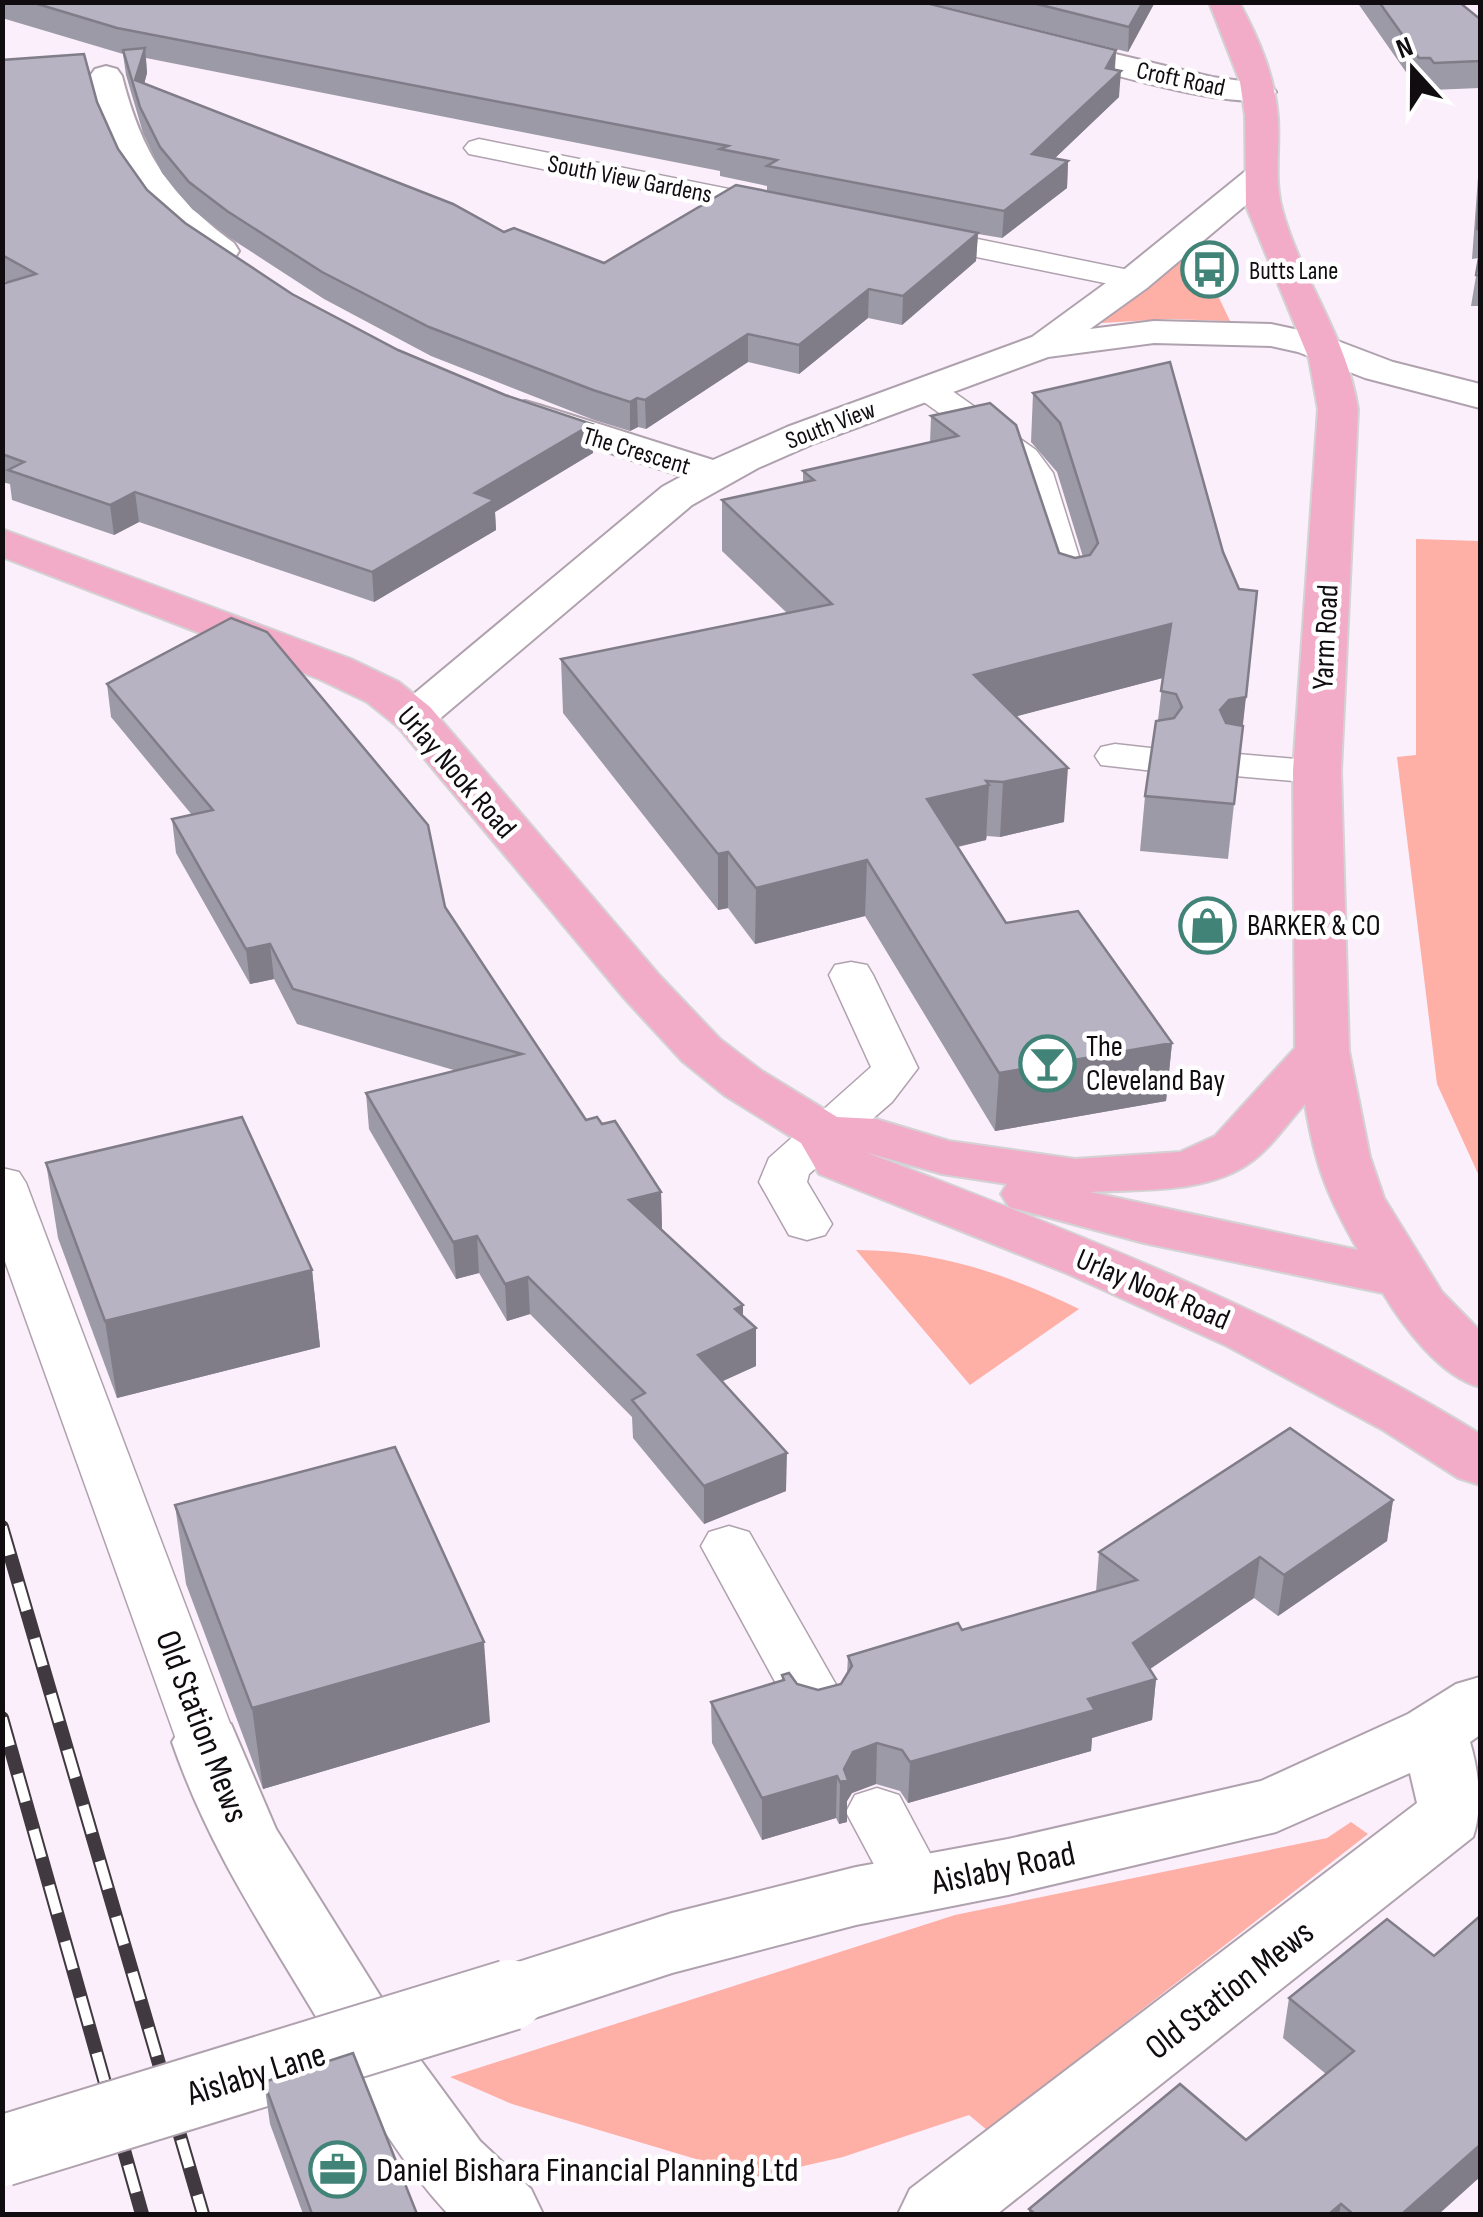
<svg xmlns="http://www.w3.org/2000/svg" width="1483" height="2217" font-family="'Sofia Sans Condensed',sans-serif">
  <rect width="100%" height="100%" fill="#fceffc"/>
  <g fill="#feafa6">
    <path d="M1195,247l35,74 -61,-2 -68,4z"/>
    <path d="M1416,539l64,2v637l-43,-94 -40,-327 19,-2z"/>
    <path d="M856,1250c79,0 152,24 223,59l-109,76z"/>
    <path d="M1351,1822l17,12 -381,296 -18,-15 -126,42 -87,20 -244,-73 -62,-27 505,-162 372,-77z"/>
  </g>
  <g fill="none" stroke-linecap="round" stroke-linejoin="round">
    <defs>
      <g id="service">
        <path d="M479,139l300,60 11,3 4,6 -4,6 -11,3 -310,-63 -5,-6 5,-6z"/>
        <path d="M914,226l220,45 11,2 5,7 -5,7 -11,2 -231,-47 -4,-7 4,-7z"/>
        <path d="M926,378l12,3 98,69 17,23 38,122 -6,8 -13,3 -13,-3 -42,-130 -6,-9 -97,-69 -5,-7 5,-7z"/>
        <path d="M1115,744l53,6 6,9 -6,9 -14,3 -53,-6 -6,-9 6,-9z"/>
        <path d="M1238,754l93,8 7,9 -7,9 -14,3 -93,-8 -6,-9 6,-9z"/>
        <path d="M851,962l16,3 6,10 45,93 -26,34 -83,72 -2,8 25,42 -7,11 -18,5 -18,-5 -30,-53 10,-24 102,-91 -42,-92 6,-10z"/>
        <path d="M2,1168l17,4 7,11 211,559 -9,16 -21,7 -21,-7 -9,-16 -175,-489z"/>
        <path d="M729,1526l20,6 90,158 8,16 -8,16 -21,6 -21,-6 -96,-176 8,-14z"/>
        <path d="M877,1788l22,7 48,90 -9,17 -22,8 -22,-8 -48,-90 9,-17z"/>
      </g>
      <g id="minor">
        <path d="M1044,37l168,40 59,8 5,7 -5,7c-46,11 -186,-33 -238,-46l-5,-7 5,-7z"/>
        <path d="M106,66l11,3 5,7c20,78 47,119 112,167l5,8 -5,8c-23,5 -38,-8 -54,-23 -50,-44 -75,-96 -90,-160l5,-7z"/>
        <path d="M1260,166l12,3 5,7 -5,7 -125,105 -57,41 64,-8 117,3 51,11 71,27 87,22v24l-115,-30 -67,-26 -27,-6 -117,-3 -106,14 -233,86 -57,25 -66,37 -262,222 -16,4 -16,-4 -7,-10 7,-10 264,-220 20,-11 -171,-55 -6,-8 6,-8 14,-4 14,4 174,55 74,-33 245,-90 89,-65 127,-103z"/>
        <path d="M1480,1677v58l-10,7c9,30 13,66 3,95l-476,377h-99l12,-25 507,-386 -7,-30 -134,59 -268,63 -152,30 -184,48 -162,53 -26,-9 -11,-22 11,-22 188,-60 184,-46 152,-28 253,-58 147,-67 48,-30z"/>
        <path d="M207,1716l24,8 45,105 143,229 61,83 51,48 12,25h-95c-58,-63 -95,-136 -139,-209 -54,-90 -102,-162 -137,-263l11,-18z"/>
      </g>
      <path id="primary" d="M1209,2h30c20,37 36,74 39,116 2,30 -4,61 4,91 19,70 65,127 76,200l-17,362 8,280 21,106 14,41 58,94 38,39v56c-39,-10 -76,-59 -97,-94l-239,-50 -135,-36 -8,-13 6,-10 -65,-10 -77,-22c212,81 422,163 615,282v51l-22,-7 -75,-48 -156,-84 -161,-73 -247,-99 -18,-31 -77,-48 -42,-34 -58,-63 -226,-271 -31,-25 -48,-23 -317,-122v-28l349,130 48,23 31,25 230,269 60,63 42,32 75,46 39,2 73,22 126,18 105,-7 35,-16 80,-88 -2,-277 25,-362 -9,-50 -63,-153 -1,-91 -5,-33zM1305,1104c10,61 22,92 53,146l-268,-58c51,-3 118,2 161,-30 21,-15 37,-40 54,-58z"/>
    </defs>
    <use href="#service" stroke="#afa2ae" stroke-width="3"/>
    <use href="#minor" stroke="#afa2ae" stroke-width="4"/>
    <use href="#primary" stroke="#d4d3d4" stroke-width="4"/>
    <use href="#service" fill="#fff" fill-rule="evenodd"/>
    <use href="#minor" fill="#fff" fill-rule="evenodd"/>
    <use href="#primary" fill="#f2acc8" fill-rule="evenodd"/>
    <defs>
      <g id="rail">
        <path d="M2,1527l201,687"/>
        <path d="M2,1718l140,496"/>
      </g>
    </defs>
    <use href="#rail" stroke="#403a40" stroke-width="14"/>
    <use href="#rail" stroke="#fff" stroke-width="10" stroke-dasharray="29" stroke-linecap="butt"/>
    <defs>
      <path id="minor-bridge" d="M2,2151l508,-156"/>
    </defs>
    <use href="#minor-bridge" stroke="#afa2ae" stroke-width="74" stroke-linecap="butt"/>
    <use href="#minor-bridge" stroke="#fff" stroke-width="70"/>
  </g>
  <g fill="#9d9aa7" fill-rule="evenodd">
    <path d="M2,2h920l194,48 -1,20 4,27 -64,61 13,3 -1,27 -65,50 -24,-4 -2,27 -74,64 -34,-7 -69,56 -51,-12 -102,67 -8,-2 -8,4 -36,-11 -163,-64 -107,-57 -94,-61 -38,-29 -30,-36 -19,-40 -17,-58 -3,-21 -121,-36zM146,58l574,113v5l47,10v5l-163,72 -100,-31 -360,-148 3,-11z"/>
    <path d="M926,2h229l-27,50z"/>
    <path d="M1357,2h102l21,17v69l-49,2 -4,-5h-12z"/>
    <path d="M2,60l95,42 21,47 29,41 38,33 107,71 106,56 107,45 87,29 1,29 -98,59 1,18 -122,72 -235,-80 -25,13 -102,-35 -2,-16 -8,-2v-198l5,-2 -5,-2z"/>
    <path d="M1480,150v156h-9l8,-48 -7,1z"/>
    <path d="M1033,393l190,159 16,37 18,2 -29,268 -88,-8 5,-55 13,-76 5,-42 -147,38 48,106 -64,15 -13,-1 -1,4 -28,7 48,76 166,120 -6,58 -171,30 -130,-215 -110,28 -27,-36 -10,2 -155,-197 -2,-54 226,-46 -65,-62v-51l81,-17v-12l127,-28 1,-27 59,-13 69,150 16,5 8,-1 -26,-85 -26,-30z"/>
    <path d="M107,684l338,223 141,213 16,4 59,68 1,37 81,87 13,50 -34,15 64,110 -82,33 -71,-86 -1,-21 -102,-103 -23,7 -28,-48 -23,6 -87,-150 -3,-36 91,-22 -160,-47 -23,-45 -24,5 -74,-131 -4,-34 20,-4 -81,-98z"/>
    <path d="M46,1163l266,107 8,77 -203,51 -59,-160z"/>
    <path d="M1393,1500l-6,41 -109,75 -24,-18 -104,71 6,10 -4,41 -60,18 -1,13 -183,52 -8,-12 -24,-7 -24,9 -5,8v21l-8,2 -3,-6 -74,22 -50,-97 -1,-41 71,-22v-5l15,9 21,6 23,-6 6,-10 1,-18 114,-26 134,-38 3,-40z"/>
    <path d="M175,1505l315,217 -227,67 -77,-205z"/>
    <path d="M1387,1919l52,295h-410v-5l217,-69 80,-66 -43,-36 6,-40z"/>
    <path d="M264,2082l153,132h-114l-33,-90z"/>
  </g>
  <g fill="#807d88">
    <path d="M1143,2h12l-27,50 1,-25z"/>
    <path d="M145,48l2,25 -8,30 -4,-23z"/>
    <path d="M1116,50l-2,26 7,-5 -2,26 -88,84 1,-27 74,-86z"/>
    <path d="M1068,161l-1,27 -65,50 2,-27z"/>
    <path d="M978,233l-2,28 -74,64 1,-29z"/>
    <path d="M869,289l-1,29 -69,56v-29z"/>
    <path d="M748,334v28l-102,67 -1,-29z"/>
    <path d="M637,398l1,29 -8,4v-29z"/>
    <path d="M592,424l1,29 -98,59 1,18 -122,72 -2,-30 103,-79z"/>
    <path d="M135,492l4,30 -25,13 -4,-30z"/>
    <path d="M1171,624l-5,53 -194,51 2,-53z"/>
    <path d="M1246,697l-18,162 12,-109 -20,-40 9,-10z"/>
    <path d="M1068,768l-4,54 -64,15 3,-55z"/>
    <path d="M989,785l-3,55 -61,14 2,-55z"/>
    <path d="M728,852v56l-10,2v-56z"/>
    <path d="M867,860l-2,56 -110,28 1,-56z"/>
    <path d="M270,944l4,35 -24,5 -4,-35z"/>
    <path d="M1172,1043l-6,58 -171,30 4,-58z"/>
    <path d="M661,1192l1,37 -33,-29z"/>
    <path d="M477,1236l2,37 -23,6 -3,-37z"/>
    <path d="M312,1270l8,77 -203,51 -12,-77z"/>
    <path d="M528,1277l2,37 -23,7 -2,-37z"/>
    <path d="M743,1305v29l13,-6v38l-57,26 -1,-37 37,-46z"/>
    <path d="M787,1453l-1,38 -82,33v-38z"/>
    <path d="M1393,1500l-6,41 -109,75 6,-41z"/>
    <path d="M1260,1557l-6,41 -126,86 5,-41z"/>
    <path d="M484,1642l6,80 -227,67 -11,-81z"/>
    <path d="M1156,1679l-4,41 -60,18 -1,13 -183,52 2,-41 178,-63z"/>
    <path d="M877,1743l-1,41 -24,9 -5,8v21l-8,2 1,-42 4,-13 9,-17z"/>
    <path d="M837,1776l-1,42 -74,22v-42z"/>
    <path d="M1480,2145v32l-41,37h-37z"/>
    <path d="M1341,2204l-2,10h-10z"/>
  </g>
  <g fill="#b7b3c2" stroke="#807d88" stroke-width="2.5">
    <path d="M31,2h891l194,48 -10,18 15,3 -89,83 36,7 -64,50 -237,-45 10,-6 -57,-11 8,-3 -611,-118z"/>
    <path d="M1029,2h114l-14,25z"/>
    <path d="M1379,2h80l21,17v42l-46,2 -4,-5h-11z"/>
    <path d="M145,48l-10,32 318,124 51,28 10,-4 90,35 132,-78 242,48 -75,63 -34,-7 -70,56 -51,-11 -103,66 -8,-2 -7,4 -37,-12 -164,-63 -107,-55 -95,-61 -38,-29 -29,-35 -20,-40 -17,-57z"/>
    <path d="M84,54l13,48 21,47 29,41 38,33 107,71 106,56 107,45 87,29 -117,69 19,7 -122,72 -237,-80 -25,13 -102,-35 16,-8 -22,-8v-170l34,-10 -34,-19v-195z"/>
    <path d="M1480,176v53h-3z"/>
    <path d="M1480,252v24l-4,-1z"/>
    <path d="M1170,362l53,190 16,37 18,2 -11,106 -17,3 -9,10 6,13 17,3 -9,78 -89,-8 11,-75 18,-3 8,-11 -6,-13 -15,-3 10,-67 -197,51 94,93 -65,14 -17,-1 3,4 -62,14 79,124 72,-12 94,132 -173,30 -132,-213 -111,28 -28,-36 -10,2 -157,-195 271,-55 -110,-104 92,-20 -11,-9 155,-35 -27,-20 59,-13 26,22 43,128 16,5 15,-3 8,-12 -38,-120 -27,-30z"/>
    <path d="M231,618l36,14 161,193 17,82 141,213 11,-3 5,7 13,-3 46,71 -32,8 114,105 -8,4 21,19 -58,27 89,98 -83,33 -72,-86 13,-7 -117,-116 -23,7 -28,-48 -24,6 -87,-149 156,-39 -229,-65 -23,-45 -24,5 -74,-130 41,-9 -106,-126z"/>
    <path d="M242,1117l70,153 -207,51 -59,-158z"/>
    <path d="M1290,1428l103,72 -109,75 -24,-18 -127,86 23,36 -68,20 7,11 -185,52 -8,-12 -25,-7 -24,9 -9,17 4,11 -8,2 -3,-6 -75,22 -51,-96 73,-22 -2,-5 7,-2 8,11 21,6 23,-6 11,-18 -4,-10 110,-33 4,7 175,-50 -38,-28z"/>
    <path d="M395,1447l89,195 -232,66 -77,-203z"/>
    <path d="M1480,1916v229l-78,69h-49l-12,-10 -12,10h-294l-6,-5 151,-125 66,56 108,-89 -65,-53 98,-79 47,37z"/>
    <path d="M353,2053l64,161h-105l-48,-132z"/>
  </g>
  <defs>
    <symbol id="bus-ring" viewBox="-11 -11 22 22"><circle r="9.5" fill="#fff" stroke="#418477" stroke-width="1.5"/><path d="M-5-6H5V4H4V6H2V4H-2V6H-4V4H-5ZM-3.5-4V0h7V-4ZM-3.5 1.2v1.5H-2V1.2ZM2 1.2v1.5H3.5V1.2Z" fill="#418477"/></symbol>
    <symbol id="shop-ring" viewBox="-11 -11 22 22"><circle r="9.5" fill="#fff" stroke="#418477" stroke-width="1.5"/><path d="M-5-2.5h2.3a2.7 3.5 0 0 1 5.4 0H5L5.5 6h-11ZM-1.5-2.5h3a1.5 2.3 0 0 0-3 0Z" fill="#418477"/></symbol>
    <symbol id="bar-ring" viewBox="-11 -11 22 22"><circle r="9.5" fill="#fff" stroke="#418477" stroke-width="1.5"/><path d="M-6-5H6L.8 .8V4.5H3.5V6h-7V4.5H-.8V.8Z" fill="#418477"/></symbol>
    <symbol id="office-ring" viewBox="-11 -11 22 22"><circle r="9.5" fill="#fff" stroke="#418477" stroke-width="1.5"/><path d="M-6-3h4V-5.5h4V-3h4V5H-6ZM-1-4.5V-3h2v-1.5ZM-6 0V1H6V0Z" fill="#418477"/></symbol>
  </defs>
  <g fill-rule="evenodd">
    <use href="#bus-ring" x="1178" y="238" width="63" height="63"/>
    <use href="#shop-ring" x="1176" y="894" width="63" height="63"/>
    <use href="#bar-ring" x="1016" y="1032" width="63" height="63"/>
    <use href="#office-ring" x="306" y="2138" width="63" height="63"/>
  </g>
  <g text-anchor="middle" stroke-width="9" stroke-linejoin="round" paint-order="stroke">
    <g font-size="25" fill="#100c10" stroke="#fff">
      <text transform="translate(1181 78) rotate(12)" y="9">Croft Road</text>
      <text transform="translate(630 178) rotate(11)" y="9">South View Gardens</text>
      <text transform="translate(830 424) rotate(-21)" y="9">South View</text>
      <text transform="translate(637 450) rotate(17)" y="9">The Crescent</text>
    </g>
    <g font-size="25" fill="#100c10" stroke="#fff" text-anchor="start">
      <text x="1249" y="279">Butts Lane</text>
    </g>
    <g font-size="30" fill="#100c10" stroke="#fff">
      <text transform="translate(1325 637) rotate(-87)" y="10">Yarm Road</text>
      <text transform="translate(457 772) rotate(49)" y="10">Urlay Nook Road</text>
      <text transform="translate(1153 1289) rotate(23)" y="10">Urlay Nook Road</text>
    </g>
    <g font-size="30" fill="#100c10" stroke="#fff" text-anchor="start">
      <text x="1247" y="935">BARKER &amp; CO</text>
      <text x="1086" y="1056">The<tspan x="1086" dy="34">Cleveland Bay</tspan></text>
    </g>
    <g font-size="35" fill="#100c10" stroke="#fff">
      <text transform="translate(203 1726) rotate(69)" y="12">Old Station Mews</text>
      <text transform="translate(1003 1867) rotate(-12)" y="12">Aislaby Road</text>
      <text transform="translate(1229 1989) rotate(-38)" y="12">Old Station Mews</text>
      <text transform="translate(256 2073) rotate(-17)" y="12">Aislaby Lane</text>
    </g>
    <g font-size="35" fill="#100c10" stroke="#fff" text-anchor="start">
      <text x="376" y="2181">Daniel Bishara Financial Planning Ltd</text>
    </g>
  </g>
  <rect width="1483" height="2217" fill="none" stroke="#100c10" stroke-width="10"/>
  <g transform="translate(1413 70) rotate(339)" stroke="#ffffff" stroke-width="8" paint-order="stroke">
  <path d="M0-8L18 38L0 25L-18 38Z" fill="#100c10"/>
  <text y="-15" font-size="28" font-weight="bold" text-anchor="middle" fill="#100c10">N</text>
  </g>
</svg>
